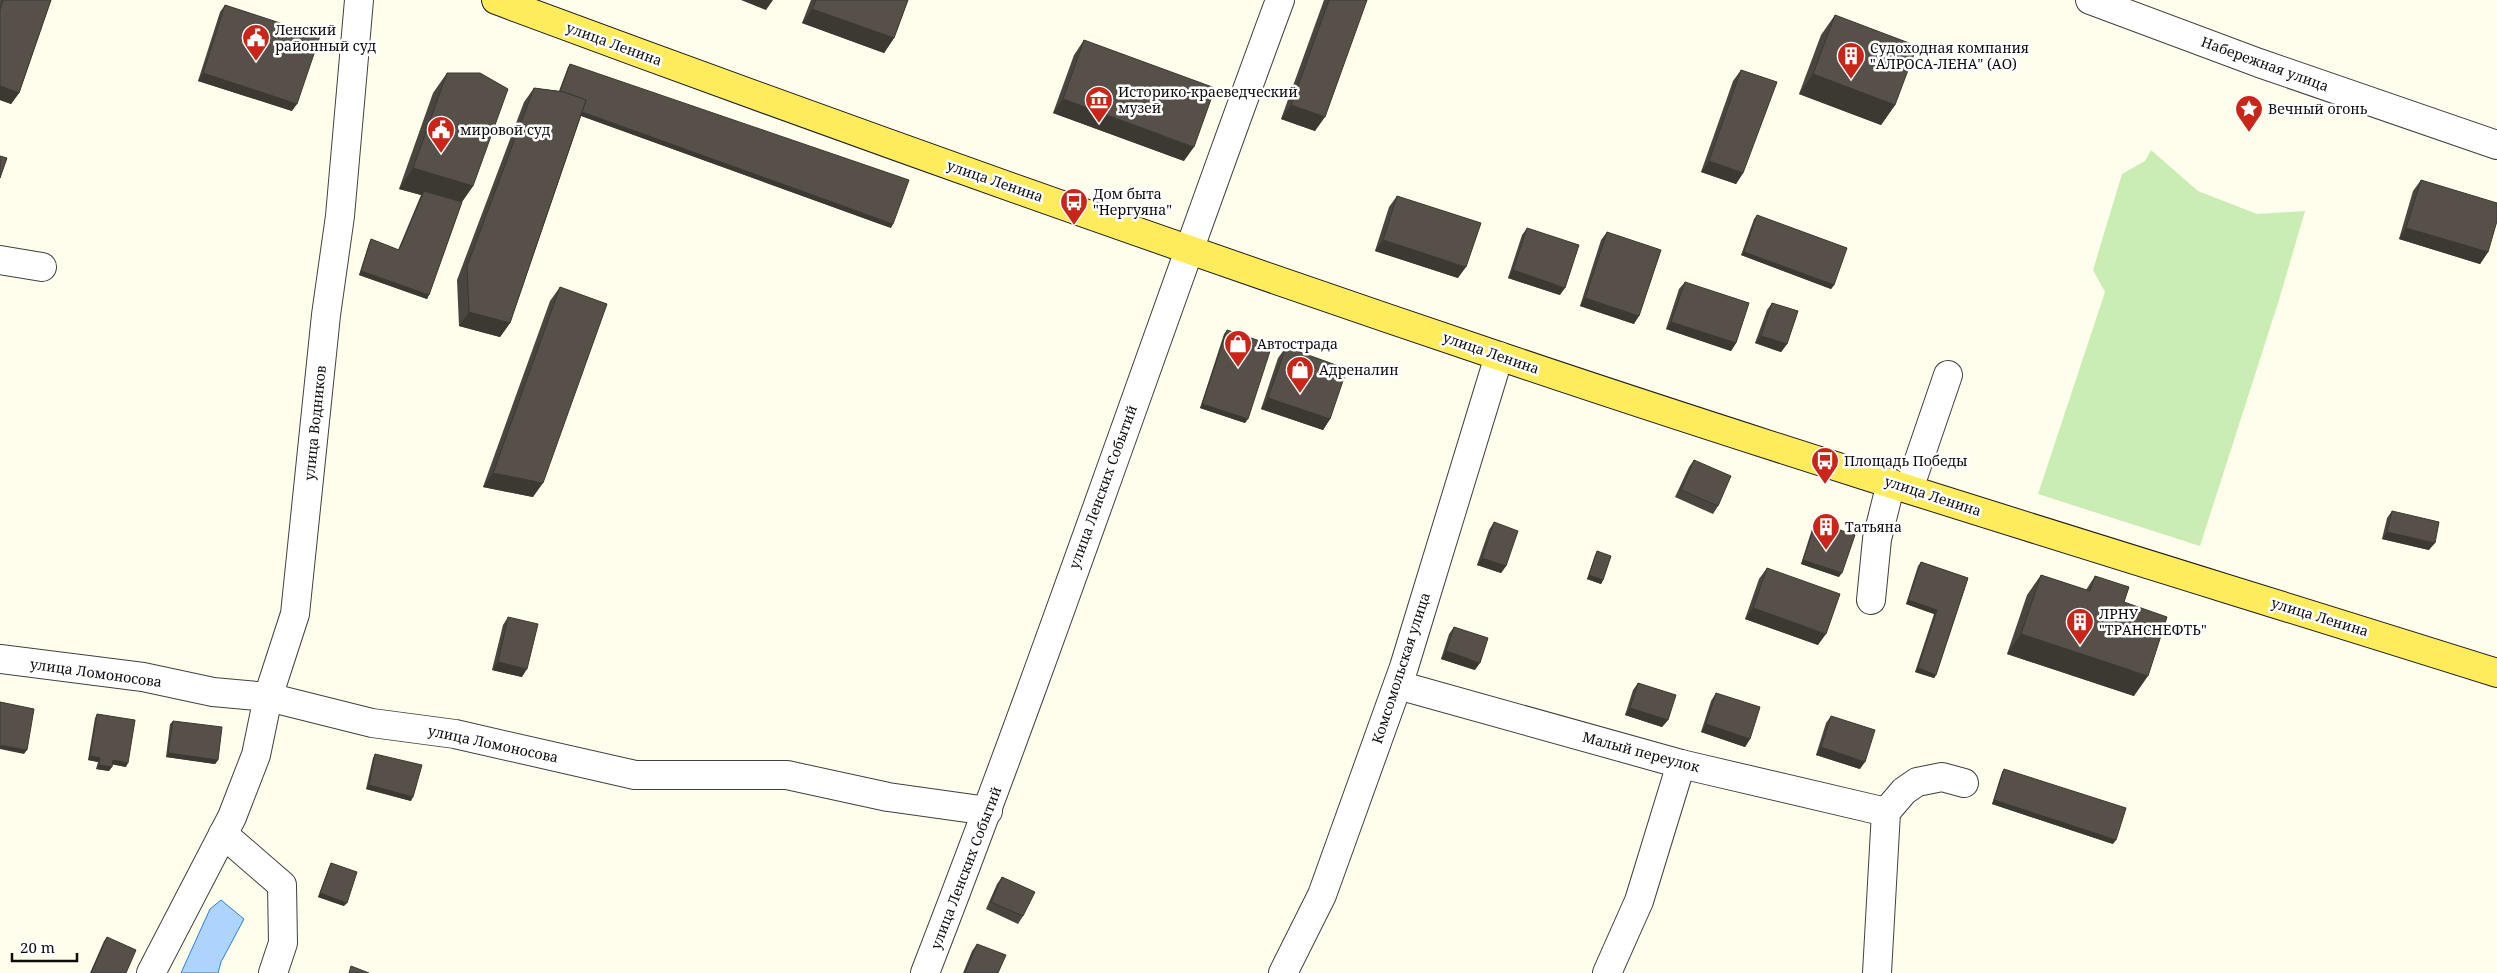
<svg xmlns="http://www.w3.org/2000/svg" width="2497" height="973" font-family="'Noto Serif',serif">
  <rect width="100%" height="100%" fill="#fffeed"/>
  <path fill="#caedb3" d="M2151,150l47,41 59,23 48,-3 -26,89 -79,246 -162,-52 67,-202 -12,-22 29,-96 23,-13z"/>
  <path fill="#acd4fc" stroke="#2d7fd9" d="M221,900l23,19 -23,43 -3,11h-37l29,-64z"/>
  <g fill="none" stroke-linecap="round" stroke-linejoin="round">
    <defs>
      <g id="minor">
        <path d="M2090,0l169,63 238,82"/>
        <path d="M0,260l42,7"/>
        <path d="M1909,489l39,-114"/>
        <path d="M1871,600l6,-61 14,-56"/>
        <path d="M0,659l143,18 70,15 55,5 104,26 83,11 180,41h152l101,22 100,14"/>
        <path d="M1398,685l283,79 205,48"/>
        <path d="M223,834l59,51 1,58 -10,30"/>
        <path d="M151,973l81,-156 24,-62 12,-58 27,-83 31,-299 14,-99 19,-216"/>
        <path d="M925,973c125,-322 235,-649 355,-973"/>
        <path d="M1283,973l39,-78 82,-228 95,-311"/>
        <path d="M1607,973l32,-72 42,-137"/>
        <path d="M1877,973l9,-161 18,-21 13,-9 25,-5 22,6"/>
      </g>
      <path id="major" d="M496,0c331,123 665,242 1000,355 331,112 667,213 1001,318"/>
    </defs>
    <use href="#minor" stroke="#404040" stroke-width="30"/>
    <use href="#major" stroke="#1e1e1e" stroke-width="30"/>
    <use href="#minor" stroke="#fff" stroke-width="28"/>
    <use href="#major" stroke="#ffec5d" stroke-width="28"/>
  </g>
  <g fill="#4a453e">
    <path d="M0,0h51l-32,93 -8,11 -11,-4z"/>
    <path d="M811,0h97l-14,38 -10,15 -82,-30z"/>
    <path d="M1324,0h43l-52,131 -34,-12z"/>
    <path d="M225,5l67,106 -94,-30 22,-69z"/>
    <path d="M1835,15l60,90 -14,20 -82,-31 22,-59z"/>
    <path d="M1084,40l100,121 -131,-48 21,-58z"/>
    <path d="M570,64l321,164 -310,-112 -71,207 -10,14 -41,-11 -2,-46 67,-178 10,-14 25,3 9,-24z"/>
    <path d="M1741,70l2,103 -7,11 -35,-12 32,-91z"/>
    <path d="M447,73l26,113 -11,16 -35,97 -68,-24 10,-32 2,-4 27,11 23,-55 -22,-6 34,-96z"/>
    <path d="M2421,180l67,72 -8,12 -81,-25 14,-48z"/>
    <path d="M1397,196l61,82 -83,-27 14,-44z"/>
    <path d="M1757,215l77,70 -3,4 -90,-34 13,-36z"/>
    <path d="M1527,228l33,67 -52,-17 14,-43z"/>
    <path d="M1607,232l27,92 -54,-18 21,-66z"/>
    <path d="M1685,282l51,61 -5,8 -65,-22 13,-40z"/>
    <path d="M560,287l-27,210 -50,-10 67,-186z"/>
    <path d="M1772,303l15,41 -6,8 -26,-9 12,-33z"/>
    <path d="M1227,330l18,93 -45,-15 24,-74z"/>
    <path d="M1286,347l44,72 -7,11 -62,-21 17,-51z"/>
    <path d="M1694,460l24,46 -5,8 -38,-17 14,-30z"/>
    <path d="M2392,511l37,39 -47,-11 5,-21z"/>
    <path d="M1494,522l12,44 -5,7 -24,-8 12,-35z"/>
    <path d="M1816,522l23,55 -38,-13 12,-38z"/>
    <path d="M1597,551l6,29 -2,4 -14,-5 8,-24z"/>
    <path d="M1921,562l47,16 -32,97 -2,3 -19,-6 19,-58 -28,-10 12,-38z"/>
    <path d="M1767,568l51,77 -73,-26 14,-40z"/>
    <path d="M2041,575l45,15 9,-14 29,26 10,94 -127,-42 20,-59z"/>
    <path d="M508,617l14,60 -30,-7 11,-45z"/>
    <path d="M1454,627l21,43 -34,-11 8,-25z"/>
    <path d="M1638,683l30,37 -6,7 -37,-12 8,-25z"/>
    <path d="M1716,693l34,46 -5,8 -44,-15 10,-31z"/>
    <path d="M97,714l29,53 -14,-3 -3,7 -13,-2 2,-7 -10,-2 7,-42z"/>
    <path d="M1831,716l29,53 -44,-14 10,-32z"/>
    <path d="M173,721l45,39 -3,4 -49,-7 4,-33z"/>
    <path d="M375,754l36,47 -45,-12 7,-31z"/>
    <path d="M2004,769l109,75 -121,-40 10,-32z"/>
    <path d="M331,863l13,43 -26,-9 11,-30z"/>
    <path d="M1002,877l21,39 -5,8 -32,-15 11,-25z"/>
    <path d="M107,937l19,36h-36l14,-32z"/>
    <path d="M977,944l21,29h-35l9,-22z"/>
  </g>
  <g fill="#3c3832">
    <path d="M741,0h32l-7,10z"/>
    <path d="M812,9l82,29 -10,15 -82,-30z"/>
    <path d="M203,73l94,31 -5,7 -94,-30z"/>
    <path d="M1813,74l82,31 -14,20 -82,-31z"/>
    <path d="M0,86l19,7 -8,11 -11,-4z"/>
    <path d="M1063,99l131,48 -10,14 -131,-48z"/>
    <path d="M556,103l337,121 -2,4 -337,-122z"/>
    <path d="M1291,105l34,12 -10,14 -34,-12z"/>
    <path d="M1709,161l34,12 -7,11 -35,-12z"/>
    <path d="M413,168l60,18 -14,20 -35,-15 -3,4 -22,-6z"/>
    <path d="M2406,228l82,24 -8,12 -81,-25z"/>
    <path d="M1383,240l83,27 -8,11 -83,-27z"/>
    <path d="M1744,252l90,33 -3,4 -90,-34z"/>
    <path d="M1513,270l52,18 -5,7 -52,-17z"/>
    <path d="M361,271l68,24 -2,4 -68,-24z"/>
    <path d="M1585,298l54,18 -5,8 -54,-18z"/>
    <path d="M469,312l41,11 -10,14 -41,-11z"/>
    <path d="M1671,322l65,21 -5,8 -65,-22z"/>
    <path d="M1761,336l26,8 -6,8 -26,-9z"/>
    <path d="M1268,398l62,21 -7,11 -62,-21z"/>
    <path d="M1202,404l46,15 -3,4 -45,-15z"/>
    <path d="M493,473l50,10 -10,14 -50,-10z"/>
    <path d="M2387,532l48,11 -6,7 -47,-11z"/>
    <path d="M1482,558l24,8 -5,7 -24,-8z"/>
    <path d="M1803,560l39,13 -3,4 -38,-13z"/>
    <path d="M1589,575l14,5 -2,4 -14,-5z"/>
    <path d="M1908,600l29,10 -3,4 -28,-10z"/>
    <path d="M1753,608l73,26 -8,11 -73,-26z"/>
    <path d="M2021,634l127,42 -14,20 -127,-42z"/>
    <path d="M1446,651l34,12 -5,7 -34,-11z"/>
    <path d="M498,662l29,7 -5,8 -30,-7z"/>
    <path d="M1918,668l18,7 -2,3 -19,-6z"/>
    <path d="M1630,708l38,12 -6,7 -37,-12z"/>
    <path d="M1706,724l44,15 -5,8 -44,-15z"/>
    <path d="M0,745l27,5 -3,4 -24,-5z"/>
    <path d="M1821,747l44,15 -5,7 -44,-14z"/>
    <path d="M168,753l50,7 -3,4 -49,-7z"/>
    <path d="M90,756l10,2 -2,4 -10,-2z"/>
    <path d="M113,760l15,3 -2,4 -16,-3z"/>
    <path d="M99,765l13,2 -3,4 -13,-2z"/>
    <path d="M369,785l44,12 -2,4 -45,-12z"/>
    <path d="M1994,800l122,40 -3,4 -121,-40z"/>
    <path d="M320,893l27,10 -3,3 -26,-9z"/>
  </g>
  <g fill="#565048" stroke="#3c3832">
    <path d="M3,0h48l-32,93 -19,-7v-76z"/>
    <path d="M816,0h92l-14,38 -82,-29z"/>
    <path d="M1329,0h38l-42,117 -34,-12z"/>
    <path d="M225,5l95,31 -23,68 -94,-31z"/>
    <path d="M1835,15l82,31 -22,59 -82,-31z"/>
    <path d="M1084,40l131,48 -21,59 -131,-48z"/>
    <path d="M570,64l339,116 -16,44 -311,-112 4,-12 -26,-9z"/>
    <path d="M1741,70l36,12 -34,91 -34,-12z"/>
    <path d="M447,73h33l28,16 -35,97 -60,-18z"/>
    <path d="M534,88l30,4 22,8 -76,223 -41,-11 -2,-46z"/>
    <path d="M0,156l7,2 -7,20z"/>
    <path d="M2421,180l76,23v18l-9,31 -82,-24z"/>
    <path d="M424,191l38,11 -33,93 -68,-24 10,-32 28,11z"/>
    <path d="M1397,196l84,27 -15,44 -83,-27z"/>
    <path d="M1757,215l90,33 -13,37 -90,-33z"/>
    <path d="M1527,228l52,17 -14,43 -52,-18z"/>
    <path d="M1607,232l54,18 -22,66 -54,-18z"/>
    <path d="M1685,282l64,21 -13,40 -65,-21z"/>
    <path d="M560,287l47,17 -64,179 -50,-10z"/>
    <path d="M1772,303l26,8 -11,33 -26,-8z"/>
    <path d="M1227,330l45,15 -24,74 -46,-15z"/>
    <path d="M1286,347l61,22 -17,50 -62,-21z"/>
    <path d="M1694,460l37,16 -13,30 -37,-16z"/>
    <path d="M2392,511l47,11 -4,21 -48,-11z"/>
    <path d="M1494,522l24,9 -12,35 -24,-8z"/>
    <path d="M1816,522l39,13 -13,38 -39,-13z"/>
    <path d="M1597,551l14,5 -8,24 -14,-5z"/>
    <path d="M1921,562l47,16 -32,97 -18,-7 19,-58 -29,-10z"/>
    <path d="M1767,568l73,26 -14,40 -73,-26z"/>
    <path d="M2041,575l49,16 5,-15 34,11 -5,15 43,15 -19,59 -127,-42z"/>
    <path d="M508,617l30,7 -11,45 -29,-7z"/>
    <path d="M1454,627l34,11 -8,25 -34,-12z"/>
    <path d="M1638,683l38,12 -8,25 -38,-12z"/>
    <path d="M1716,693l44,14 -10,32 -44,-15z"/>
    <path d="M0,702l34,7 -7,41 -27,-5z"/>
    <path d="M97,714l38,6 -7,43 -15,-3 -1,7 -13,-2 1,-7 -10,-2z"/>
    <path d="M1831,716l44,14 -10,32 -44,-15z"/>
    <path d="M173,721l49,6 -4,33 -50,-7z"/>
    <path d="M375,754l47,11 -9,32 -44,-12z"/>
    <path d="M2004,769l122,39 -10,32 -122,-40z"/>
    <path d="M331,863l26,9 -10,31 -27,-10z"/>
    <path d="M1002,877l33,15 -12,24 -32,-14z"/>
    <path d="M107,937l29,13 -10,23h-35z"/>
    <path d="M977,944l29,11 -8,18h-33z"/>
    <path d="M351,966l18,7h-20z"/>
  </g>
  <defs>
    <symbol id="civic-pin" viewBox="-11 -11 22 30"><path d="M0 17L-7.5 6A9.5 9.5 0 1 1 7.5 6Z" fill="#c92619" stroke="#fff"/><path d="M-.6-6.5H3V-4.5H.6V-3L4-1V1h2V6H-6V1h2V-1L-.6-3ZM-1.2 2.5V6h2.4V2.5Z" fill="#fff"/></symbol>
    <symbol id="building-pin" viewBox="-11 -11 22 30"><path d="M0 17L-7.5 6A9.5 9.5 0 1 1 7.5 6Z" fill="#c92619" stroke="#fff"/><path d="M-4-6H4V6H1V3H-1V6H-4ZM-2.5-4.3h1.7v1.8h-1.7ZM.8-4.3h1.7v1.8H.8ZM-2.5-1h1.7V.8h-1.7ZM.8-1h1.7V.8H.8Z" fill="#fff"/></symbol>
    <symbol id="museum-pin" viewBox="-11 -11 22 30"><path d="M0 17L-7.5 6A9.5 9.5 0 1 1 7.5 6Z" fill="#c92619" stroke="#fff"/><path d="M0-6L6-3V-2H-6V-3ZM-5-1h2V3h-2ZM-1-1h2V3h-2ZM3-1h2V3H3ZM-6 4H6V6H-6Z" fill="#fff"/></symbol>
    <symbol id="sight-pin" viewBox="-11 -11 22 30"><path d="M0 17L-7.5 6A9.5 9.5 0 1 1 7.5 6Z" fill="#c92619" stroke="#fff"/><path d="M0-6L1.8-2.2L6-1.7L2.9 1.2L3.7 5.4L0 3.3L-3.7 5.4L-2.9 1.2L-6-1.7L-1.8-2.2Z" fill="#fff"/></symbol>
    <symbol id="bus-pin" viewBox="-11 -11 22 30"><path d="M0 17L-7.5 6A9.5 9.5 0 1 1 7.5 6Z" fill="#c92619" stroke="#fff"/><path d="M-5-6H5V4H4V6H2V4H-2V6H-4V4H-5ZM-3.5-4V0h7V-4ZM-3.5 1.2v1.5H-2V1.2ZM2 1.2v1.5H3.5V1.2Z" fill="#fff"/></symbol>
    <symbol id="shop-pin" viewBox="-11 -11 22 30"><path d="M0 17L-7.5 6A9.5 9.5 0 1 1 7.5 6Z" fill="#c92619" stroke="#fff"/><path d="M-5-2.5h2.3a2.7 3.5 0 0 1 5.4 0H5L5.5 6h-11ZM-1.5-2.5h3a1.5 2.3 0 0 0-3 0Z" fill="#fff"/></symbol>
  </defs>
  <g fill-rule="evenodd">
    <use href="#civic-pin" x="240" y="22" width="32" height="43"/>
    <use href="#building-pin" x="1835" y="40" width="32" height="43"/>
    <use href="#museum-pin" x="1083" y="84" width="32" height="43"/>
    <use href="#sight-pin" x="2233" y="93" width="32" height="43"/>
    <use href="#civic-pin" x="425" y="114" width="32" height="43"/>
    <use href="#bus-pin" x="1058" y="186" width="32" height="43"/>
    <use href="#shop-pin" x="1222" y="328" width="32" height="43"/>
    <use href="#shop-pin" x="1284" y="354" width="32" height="43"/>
    <use href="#bus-pin" x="1809" y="445" width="32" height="43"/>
    <use href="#building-pin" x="1810" y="511" width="32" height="43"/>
    <use href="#building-pin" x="2064" y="606" width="32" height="43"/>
  </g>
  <g text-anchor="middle" stroke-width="5" stroke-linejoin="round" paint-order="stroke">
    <g font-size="14" fill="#0d0d0d" stroke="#fff" text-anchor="start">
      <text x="275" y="35">Ленский<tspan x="275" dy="16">районный суд</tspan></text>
      <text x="1870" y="53">Судоходная компания<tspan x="1870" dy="16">"АЛРОСА-ЛЕНА" (АО)</tspan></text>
      <text x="1118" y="97">Историко-краеведческий<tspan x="1118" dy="16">музей</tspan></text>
      <text x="2268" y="114">Вечный огонь</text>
      <text x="460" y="135">мировой суд</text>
      <text x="1093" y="199">Дом быта<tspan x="1093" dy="16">"Нергуяна"</tspan></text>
      <text x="1257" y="349">Автострада</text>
      <text x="1319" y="375">Адреналин</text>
      <text x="1844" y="466">Площадь Победы</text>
      <text x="1845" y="532">Татьяна</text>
      <text x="2099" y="619">ЛРНУ<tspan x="2099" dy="16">"ТРАНСНЕФТЬ"</tspan></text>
    </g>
    <g font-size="14" fill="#0d0d0d" stroke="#fff">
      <text transform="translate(614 44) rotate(20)" y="5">улица Ленина</text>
      <text transform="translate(2265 64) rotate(20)" y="5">Набережная улица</text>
      <text transform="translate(995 181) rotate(19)" y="5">улица Ленина</text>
      <text transform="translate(1491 353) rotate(19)" y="5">улица Ленина</text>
      <text transform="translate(315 423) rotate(-84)" y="5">улица Водников</text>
      <text transform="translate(1103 487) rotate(-70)" y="5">улица Ленских Событий</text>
      <text transform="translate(1933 496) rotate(18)" y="5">улица Ленина</text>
      <text transform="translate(2320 617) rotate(17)" y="5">улица Ленина</text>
      <text transform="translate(1401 668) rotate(-72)" y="5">Комсомольская улица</text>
      <text transform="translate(96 673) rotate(8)" y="5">улица Ломоносова</text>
      <text transform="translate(493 744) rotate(12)" y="5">улица Ломоносова</text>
      <text transform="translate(1641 752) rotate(15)" y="5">Малый переулок</text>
      <text transform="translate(966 868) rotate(-69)" y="5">улица Ленских Событий</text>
    </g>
  </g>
  <path d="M12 953v8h65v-8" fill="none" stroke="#0d0d0d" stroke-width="2.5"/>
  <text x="20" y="953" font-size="15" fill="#0d0d0d" stroke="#ffffff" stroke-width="4" paint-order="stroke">20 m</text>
</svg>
